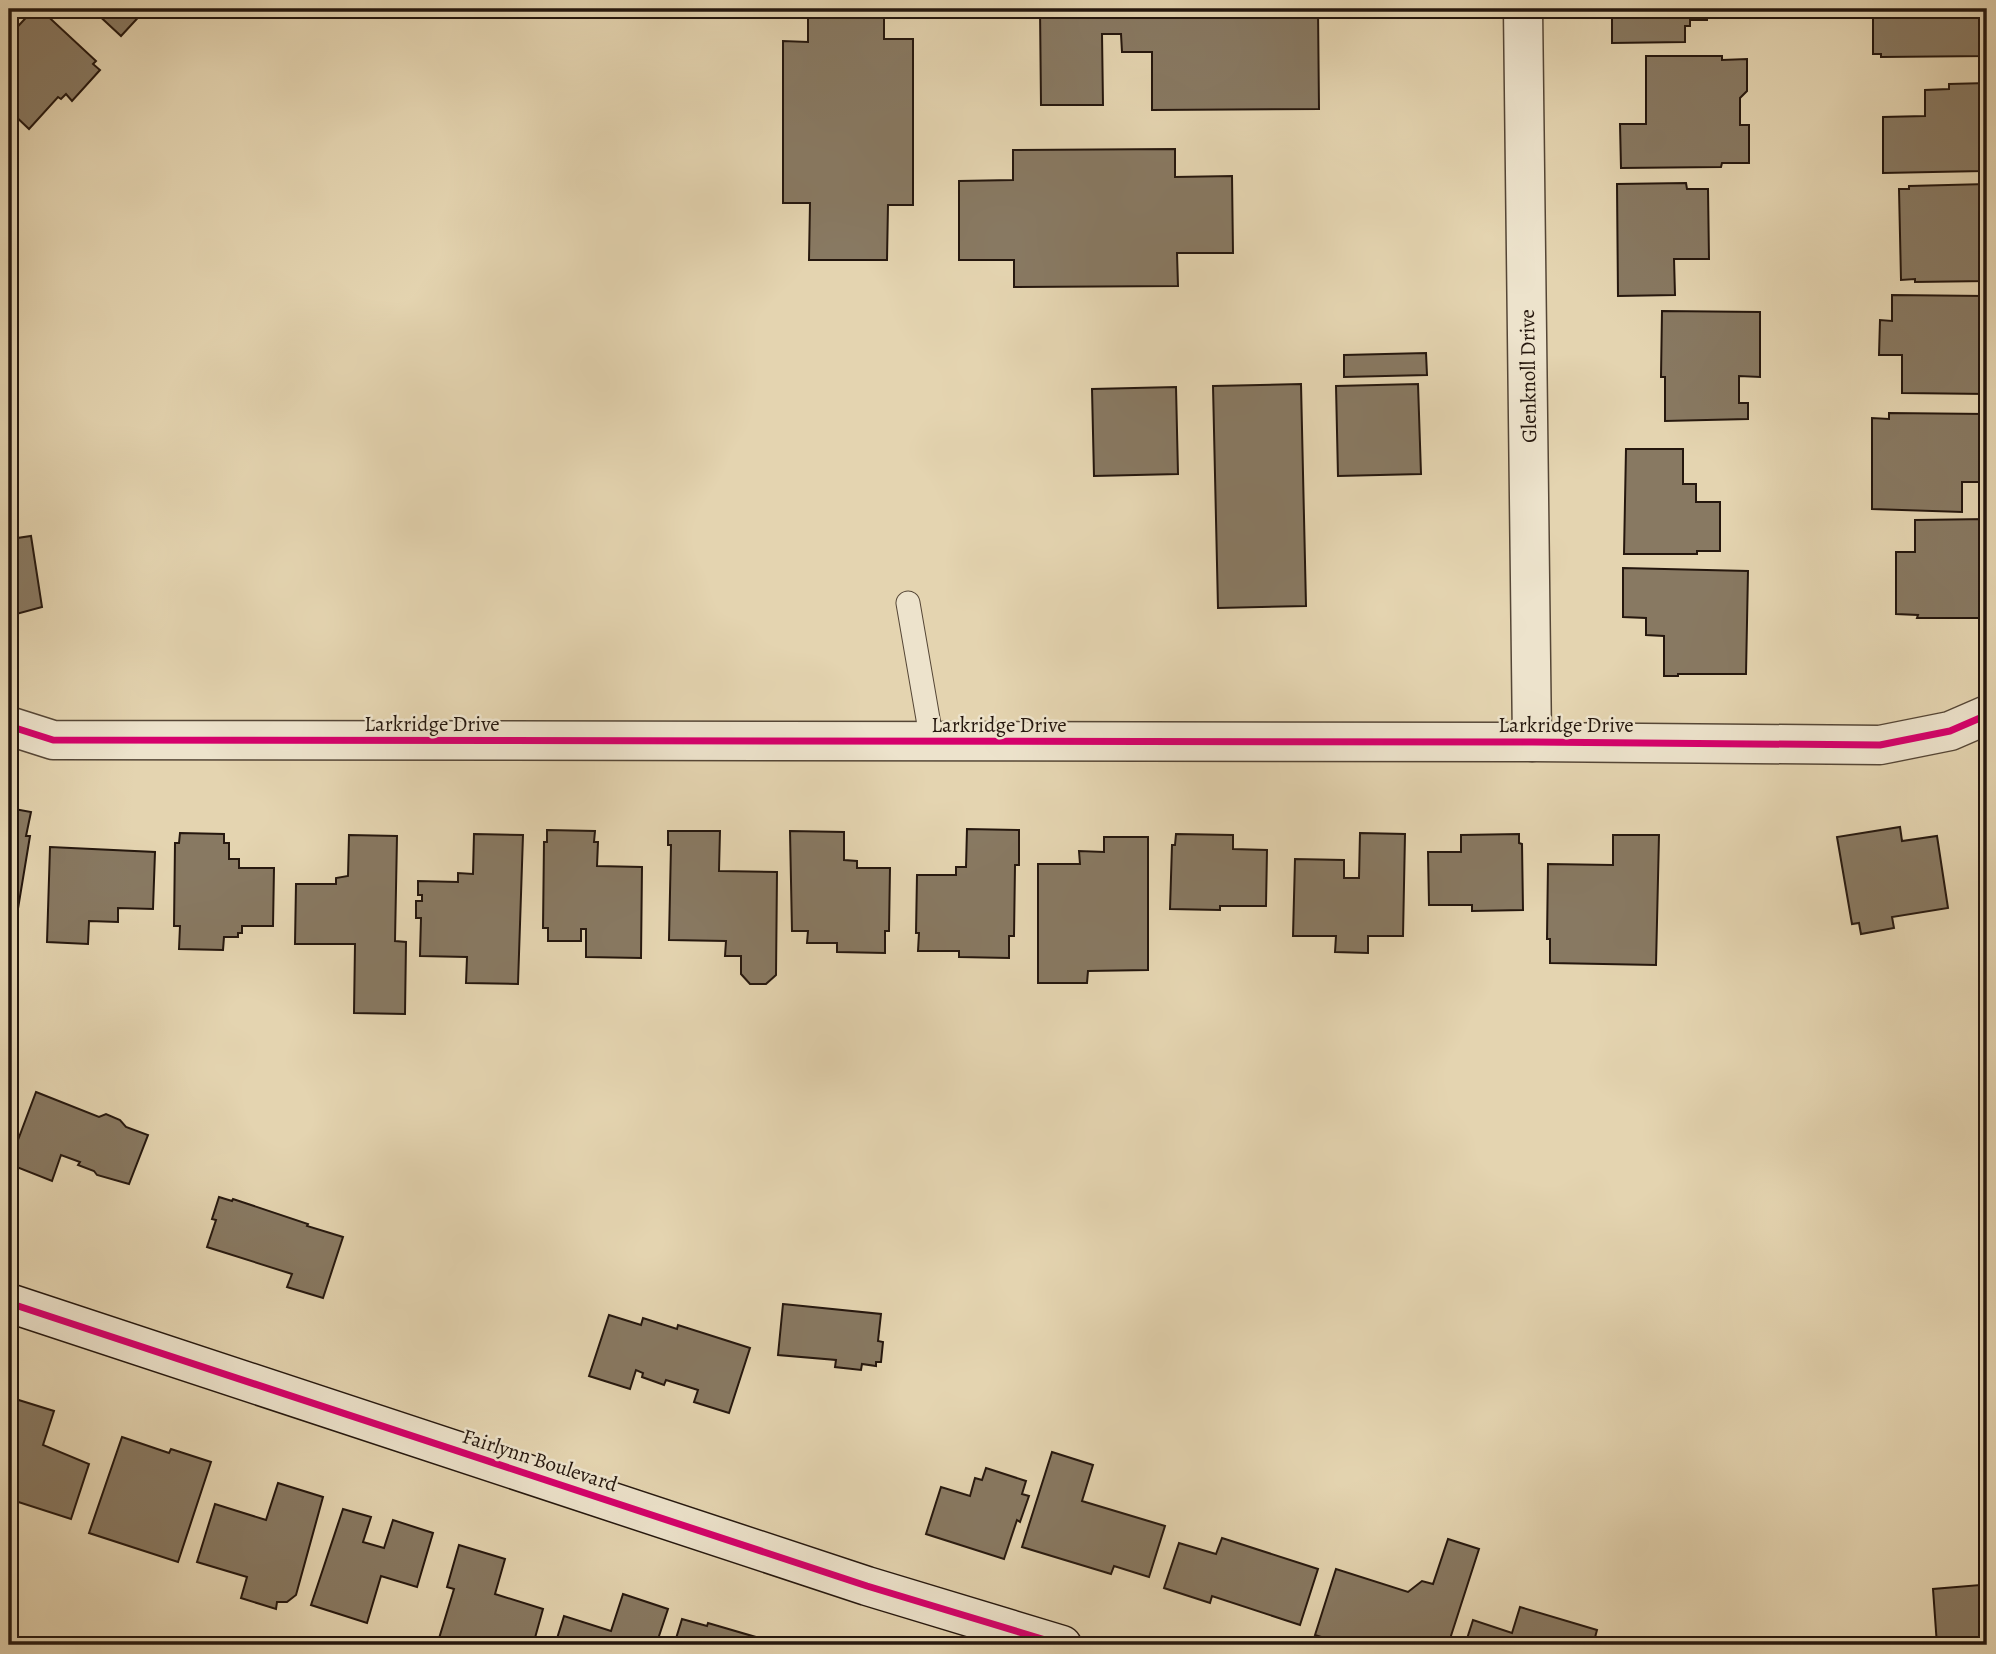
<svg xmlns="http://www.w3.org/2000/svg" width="1996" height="1654" font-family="Alegreya,serif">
  <rect width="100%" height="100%" fill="#e4d4b0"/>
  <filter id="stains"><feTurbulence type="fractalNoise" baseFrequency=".00286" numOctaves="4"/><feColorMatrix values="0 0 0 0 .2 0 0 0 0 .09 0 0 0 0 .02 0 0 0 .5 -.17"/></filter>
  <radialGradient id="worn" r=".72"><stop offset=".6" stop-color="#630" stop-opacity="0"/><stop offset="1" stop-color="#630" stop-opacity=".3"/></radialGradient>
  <g fill="#887962" stroke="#25170e" stroke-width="2">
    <path d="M34,9h6l56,52 -3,3 7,6 -28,31 -6,-7 -5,5 -3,-2 -29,32 -20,-19v-45l7,-8 -7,-7v-14z"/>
    <path d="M95,9h51l-25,27 -27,-25z"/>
    <path d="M808,9h76v30h29v166h-25l-1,55h-78l1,-57h-27v-162l25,1z"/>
    <path d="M1040,9h278l1,100 -167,1v-58h-30l-1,-18h-19l1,71h-62z"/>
    <path d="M1612,9h95v11h-17v6h-5v16l-73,1z"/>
    <path d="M1873,9h114v47l-106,1v-3h-8z"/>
    <path d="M1646,56h76v4l25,-1v32l-7,7v27h9v38h-27l-1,4 -100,1 -1,-44h26z"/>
    <path d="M1987,83v60h-5l1,28 -100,2v-56l42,-1v-26l24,-1v-5z"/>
    <path d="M1175,149v28l57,-1 1,77h-56l1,33 -164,1v-27h-55v-79l54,-1v-30z"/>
    <path d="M1686,183l1,6h21l1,70h-35l1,36 -57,1 -1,-112z"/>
    <path d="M1987,184v97l-72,1v-3l-14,1 -2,-91h10v-3z"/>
    <path d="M1892,295l92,1 -1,29h4v69l-85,-1v-38h-23l1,-35 12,1z"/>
    <path d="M1662,311l98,1v65l-21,-1v27h9v16l-83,2v-44h-4z"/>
    <path d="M1426,353l1,22 -83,2v-22z"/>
    <path d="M1301,384l5,222 -88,2 -5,-222z"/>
    <path d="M1418,384l3,90 -83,2 -2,-90z"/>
    <path d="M1176,387l2,87 -84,2 -2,-87z"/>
    <path d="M1987,411v71h-25v30l-90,-3v-91l17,1v-6l98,1z"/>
    <path d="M1626,449h57v35h13v18h24v49h-23v3h-73z"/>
    <path d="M12,507l5,31 14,-2 11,71 -33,9v-108z"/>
    <path d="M1987,519v99h-70l1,-3 -22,-1v-62h19v-32z"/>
    <path d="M1623,568l125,3 -2,103h-68v2h-14v-40l-18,-1v-17l-23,-1z"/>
    <path d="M9,808l22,4 -5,24h4l-18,109 -3,-1z"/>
    <path d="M1900,827l2,14 35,-5 11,72 -56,9 2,11 -33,6 -2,-11 -7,1 -15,-87z"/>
    <path d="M967,829l52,1v35h-4l-1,71h-5v22l-50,-1v-6h-41l1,-18h-3l1,-58h39v-8h10z"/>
    <path d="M547,830l48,1 -1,11h4l-1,24 45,1 -1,91 -55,-1v-28h-5v12h-33v-13h-5l1,-86h3z"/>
    <path d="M668,831h52l-1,40 58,1 -1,103 -10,9h-16l-9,-10v-18h-16l1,-15 -57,-1 2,-95h-3z"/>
    <path d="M790,831l54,1v28l13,1v7h33l-1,63h-4v22l-48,-1v-9h-30l1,-12h-16z"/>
    <path d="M180,833l44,1v9h5v16h10v9h35l-1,58h-31v7h-4v4h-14l-1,13 -44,-1 1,-23h-6l1,-83h4z"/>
    <path d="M1360,833l45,1 -2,102h-35v17l-33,-1 1,-16h-43l2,-77 49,1v18h15z"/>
    <path d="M474,834l49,1 -5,149 -52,-1 1,-26 -47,-1 1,-38h-5v-17h6v-6h-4v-14l40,1v-9l15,1z"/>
    <path d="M1176,834l57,1v14l34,1 -1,56h-46v4l-50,-1 2,-64h3z"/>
    <path d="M1519,834v9l3,1 1,66 -51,1v-6h-43l-1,-53h33v-17z"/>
    <path d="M349,835l48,1 -2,105 11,1 -1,72 -51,-1 1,-69h-60l1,-60h40v-6l12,-2z"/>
    <path d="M1613,835h46l-3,130 -106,-2v-24h-3l1,-75 65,1z"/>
    <path d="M1104,837h44v133l-60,1 -1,12h-49v-119h42l-1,-13 25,1z"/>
    <path d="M50,847l105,5 -2,57 -35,-1v14l-29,-1 -1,23 -41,-2z"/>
    <path d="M36,1092l63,25 7,-3 14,6 6,7 22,8 -19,49 -32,-9 -3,-4 -16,-6 2,-3 -19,-7 -9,26 -43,-17z"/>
    <path d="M219,1197l13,4 1,-2 75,25 -1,2 36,11 -20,61 -36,-11 5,-13 -85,-27 9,-27 -4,-1z"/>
    <path d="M783,1304l98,10 -3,27 5,1 -2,20h-5v4l-14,-2 -1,6 -26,-3 1,-7 -58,-5z"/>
    <path d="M609,1315l32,10 2,-7 34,11 1,-4 72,23 -21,65 -35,-11 4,-12 -32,-10 -2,5 -22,-8 1,-4 -7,-3 -6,19 -41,-13z"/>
    <path d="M9,1397l45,14 -11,34 46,19 -18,55 -62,-20z"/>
    <path d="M122,1437l47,16 2,-4 40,13 -33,100 -89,-29z"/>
    <path d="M1052,1452l41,13 -11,36 83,25 -16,51 -35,-11 -3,8 -89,-27z"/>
    <path d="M986,1468l40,13 -4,13 7,2 -9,26 -3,-2 -13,39 -78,-25 15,-47 29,9 5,-18 7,2z"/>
    <path d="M278,1483l45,14 -27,98 -9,7h-10l-1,7 -35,-11 6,-21 -50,-15 18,-58 51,16z"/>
    <path d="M343,1509l28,8 -8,25 21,6 9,-28 40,13 -16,54 -36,-11 -14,47 -56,-18z"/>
    <path d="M1222,1538l96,31 -18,56 -88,-29 -2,7 -46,-15 15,-45 37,11z"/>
    <path d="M1448,1539l31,10 -31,96h-102l-31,-10 21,-66 72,23 14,-11 11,3z"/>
    <path d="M459,1545l46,14 -10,35 48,15 -10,36h-96l17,-56 -7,-2z"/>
    <path d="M1980,1585v7h7v53h-50l-4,-56z"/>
    <path d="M623,1594l45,15 -12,36h-101l9,-29 47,15z"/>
    <path d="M1520,1607l77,23 -4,15h-128l8,-25 39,13z"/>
    <path d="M682,1619l25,7 1,-3 65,19 -1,3h-98z"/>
  </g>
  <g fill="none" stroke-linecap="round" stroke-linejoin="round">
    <defs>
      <path id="lane" d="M908,603l24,139"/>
      <g id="street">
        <path d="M1523,9l9,733"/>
        <path d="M9,726l44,14 1479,2 348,3 70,-14 37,-16"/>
      </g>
      <path id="secondary" d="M9,1303l858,283 195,59"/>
    </defs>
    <use href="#lane" stroke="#554636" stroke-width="25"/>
    <use href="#street" stroke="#554636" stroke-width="41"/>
    <use href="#secondary" stroke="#25170e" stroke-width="41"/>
    <use href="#lane" stroke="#ede3cc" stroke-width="23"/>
    <use href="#street" stroke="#ede3cc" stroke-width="38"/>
    <use href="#secondary" stroke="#ede3cc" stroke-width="38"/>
    <defs>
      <g id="cycleway">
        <path d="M9,726l44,14 1479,2 348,3 70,-14 37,-16"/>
        <path d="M9,1303l858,283 195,59"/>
      </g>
    </defs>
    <use href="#cycleway" stroke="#ede3cc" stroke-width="11"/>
    <use href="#cycleway" stroke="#d6006c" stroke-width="7"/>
  </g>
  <g text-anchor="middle" stroke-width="5" stroke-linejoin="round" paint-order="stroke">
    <g font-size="21" fill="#25170e" stroke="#ede3cc">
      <text transform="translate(1528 376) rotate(-91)" y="7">Glenknoll Drive</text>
      <text x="432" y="731">Larkridge Drive</text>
      <text x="999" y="732">Larkridge Drive</text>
      <text x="1566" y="732">Larkridge Drive</text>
      <text transform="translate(540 1460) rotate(18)" y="7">Fairlynn Boulevard</text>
    </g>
  </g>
  <rect width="1996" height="1654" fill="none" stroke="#e4d4b0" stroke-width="35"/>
  <rect x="10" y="10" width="1975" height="1633" fill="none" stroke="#25170e" stroke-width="3.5"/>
  <rect x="18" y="18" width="1961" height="1619" fill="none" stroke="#25170e" stroke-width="2"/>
  <rect width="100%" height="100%" filter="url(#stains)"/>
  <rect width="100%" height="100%" fill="url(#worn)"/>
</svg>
